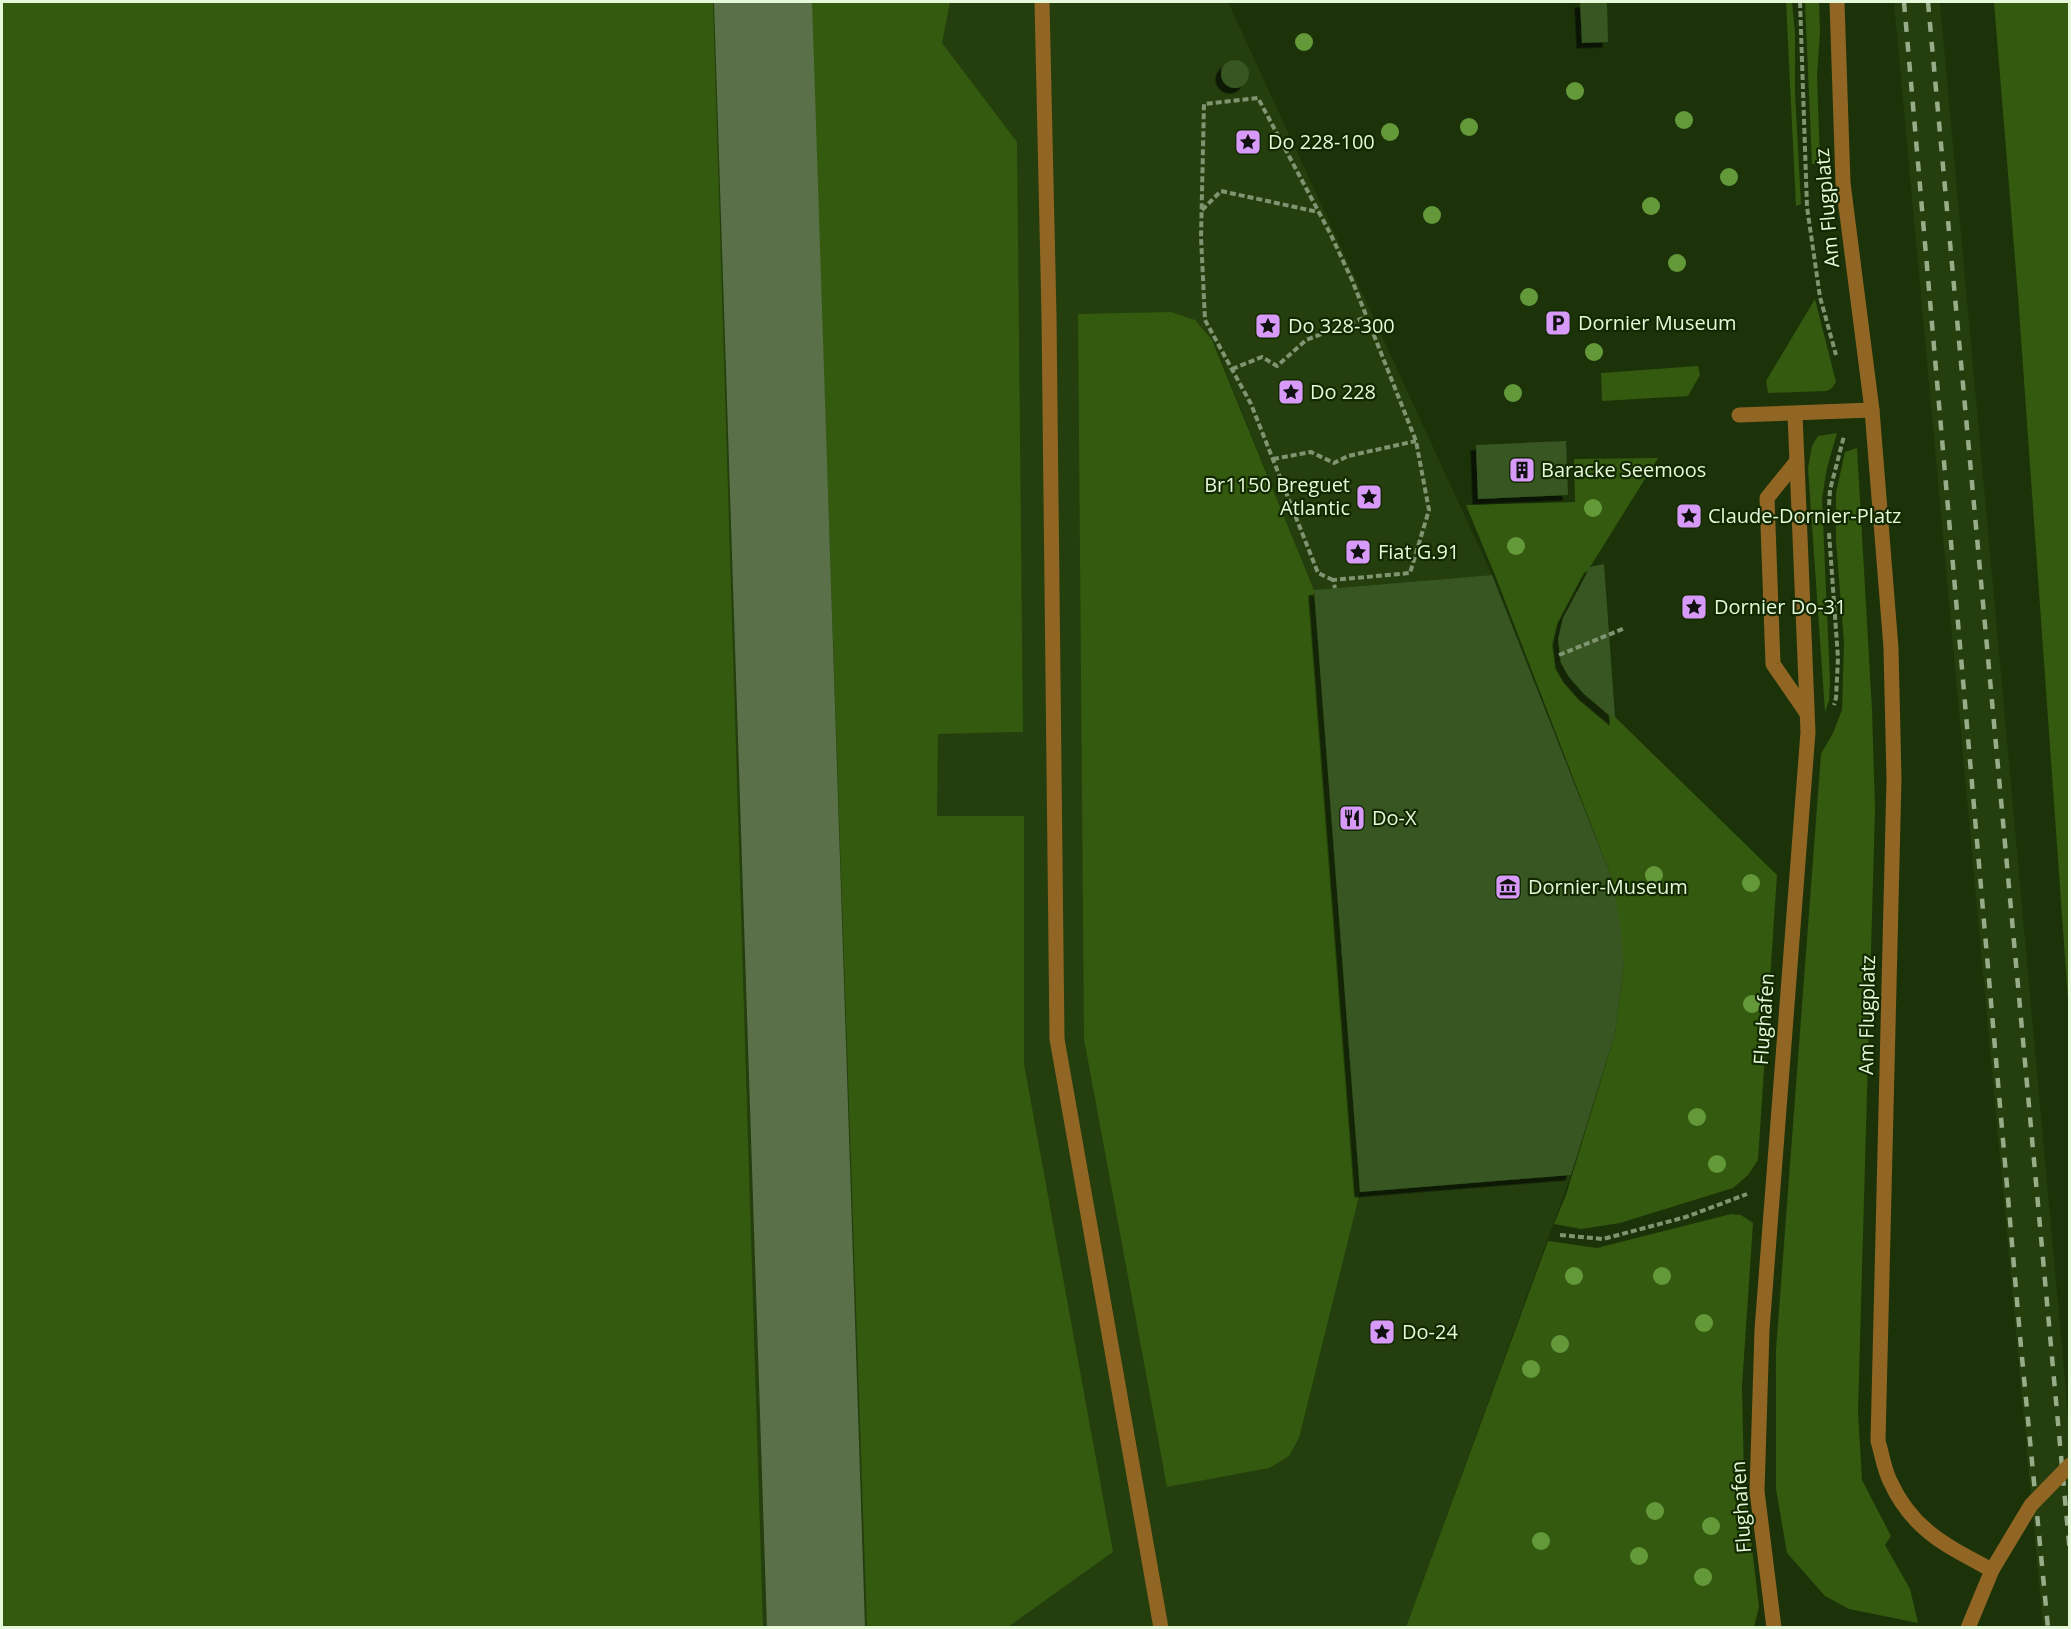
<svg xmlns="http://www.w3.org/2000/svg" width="2071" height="1629" font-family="'Open Sans',sans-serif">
  <defs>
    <filter id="shadow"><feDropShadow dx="-5.5" dy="5.5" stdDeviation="0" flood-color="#0009"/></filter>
  </defs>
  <rect width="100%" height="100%" fill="#1c3309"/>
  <g fill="#243e0d">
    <path d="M2,2h1226l264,573 -178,15 -101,-250 142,871 5,-19 211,-17 -165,452 -1404,1z"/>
    <path d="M1894,2h46l129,1423v202h-26z"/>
  </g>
  <g fill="#335a0e">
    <path d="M2,2h711l50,1625h-761z"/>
    <path d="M811,2h139l-8,41 75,99 6,590 -85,2 -1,82h87v248l89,488 -105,75h-141z"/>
    <path d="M1786,2h6l3,31v60l6,111 -5,2z"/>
    <path d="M1805,2h14l1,30 -3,44 3,88h-8z"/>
    <path d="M1994,2h75v1012l-51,-718z"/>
    <path d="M1815,299l21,83 -4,6 -5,3 -59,2 -2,-12z"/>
    <path d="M1171,312l24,8 17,20 102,250 46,602 -61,246 -10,18 -20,12 -102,19 -83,-448 -6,-725z"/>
    <path d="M1698,366l2,9 -12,21 -86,5 -1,-28z"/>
    <path d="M1837,433l-10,35 -5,30 8,183 -1,20 -4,11 -17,-244 4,-22 6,-10z"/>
    <path d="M1857,448l15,262 3,99 -17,603 4,68 29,56 -6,9 25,44 8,34 -69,-14 -24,-13 -38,-43 -11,-64v-139l45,-596 12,-21 9,-23 2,-68 -8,-101v-48l9,-41z"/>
    <path d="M1658,458l-68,109 -27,51 -5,21 57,78 162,158 -19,285 -10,15 -15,13 -113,35 -39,6 -27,-5 12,-29 49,-161 9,-69 -12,-86 -115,-299 -31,-75 109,-3 -1,-43z"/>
    <path d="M1731,1214l10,1 12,8 -11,163 2,95 15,126 -5,20h-348l142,-386 49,7z"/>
  </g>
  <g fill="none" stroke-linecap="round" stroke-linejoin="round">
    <path stroke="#5a7049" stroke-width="98" d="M763,2l53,1626"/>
  </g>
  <g fill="#375620" filter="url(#shadow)">
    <path d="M1580,2h27l1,40 -26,1z"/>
    <circle cx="1235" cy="74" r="14"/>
    <path d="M1566,441l2,54 -90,4 -2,-54z"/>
    <path d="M1604,564l11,153v3l-31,-26 -15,-17 -8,-14 -3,-24 5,-21 27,-51z"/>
    <path d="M1492,575l120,304 8,43 4,43 -9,69 -44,141 -211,17 -46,-602z"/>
  </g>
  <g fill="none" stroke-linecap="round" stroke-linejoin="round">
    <g stroke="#7f9470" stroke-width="4" stroke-dasharray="6 3" stroke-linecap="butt">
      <path d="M1800,2l7,205 13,90 16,58"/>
      <path d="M1202,210l19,-19 97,21"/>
      <path d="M1232,369l30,-12 15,9 29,-26 60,-23"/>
      <path d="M1273,459l38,-7 23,11 14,-7 68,-15"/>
      <path d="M1828,523l2,-33 14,-54"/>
      <path d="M1829,533l9,125 -2,40 -2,7"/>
      <path d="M1333,580l-15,-7 -67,-169 -46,-84 -4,-83 3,-133 54,-6 72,135 22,47 64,161 13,69 -19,63 -77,7 2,8"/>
      <path d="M1559,655l66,-27"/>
      <path d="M1560,1235l43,4 83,-22 61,-23"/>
    </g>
    <g stroke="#916523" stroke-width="15">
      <path d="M1042,2l7,314 8,723 104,589"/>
      <path d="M1739,415l133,-5"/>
      <path d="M1797,461l-30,37 6,166 33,48"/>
      <path d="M1774,1628l-17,-137 5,-161 46,-598 -13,-318"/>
    </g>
    <path stroke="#916523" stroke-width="15" d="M1837,2l6,181 29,227 19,238 3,131 -16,662c4,13 6,28 12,40 22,49 57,65 102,89l-24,58"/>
    <g stroke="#97ac89" stroke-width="4.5" stroke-dasharray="10 10" stroke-linecap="butt">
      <path d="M1904,2l117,1345 27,281"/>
      <path d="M1928,2l142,1552"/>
    </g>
    <path stroke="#916523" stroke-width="15" d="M1992,1570l39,-65 39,-40"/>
  </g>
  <g fill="#64993a">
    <circle cx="1304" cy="42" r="9"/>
    <circle cx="1575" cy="91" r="9"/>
    <circle cx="1684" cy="120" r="9"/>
    <circle cx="1469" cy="127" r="9"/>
    <circle cx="1390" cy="132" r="9"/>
    <circle cx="1729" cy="177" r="9"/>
    <circle cx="1651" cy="206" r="9"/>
    <circle cx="1432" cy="215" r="9"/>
    <circle cx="1677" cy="263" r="9"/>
    <circle cx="1529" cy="297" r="9"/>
    <circle cx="1594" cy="352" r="9"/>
    <circle cx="1513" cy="393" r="9"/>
    <circle cx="1593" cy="508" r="9"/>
    <circle cx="1516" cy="546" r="9"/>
    <circle cx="1654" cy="875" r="9"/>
    <circle cx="1751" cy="883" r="9"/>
    <circle cx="1752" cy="1004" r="9"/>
    <circle cx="1697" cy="1117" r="9"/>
    <circle cx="1717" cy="1164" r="9"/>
    <circle cx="1574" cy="1276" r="9"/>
    <circle cx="1662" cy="1276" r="9"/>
    <circle cx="1704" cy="1323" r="9"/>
    <circle cx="1560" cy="1344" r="9"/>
    <circle cx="1531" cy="1369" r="9"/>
    <circle cx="1655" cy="1511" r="9"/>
    <circle cx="1711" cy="1526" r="9"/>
    <circle cx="1541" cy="1541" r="9"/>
    <circle cx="1639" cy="1556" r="9"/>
    <circle cx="1703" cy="1577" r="9"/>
  </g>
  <defs>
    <symbol id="sight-square" viewBox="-11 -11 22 22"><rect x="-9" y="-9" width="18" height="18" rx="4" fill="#d89af8" stroke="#122900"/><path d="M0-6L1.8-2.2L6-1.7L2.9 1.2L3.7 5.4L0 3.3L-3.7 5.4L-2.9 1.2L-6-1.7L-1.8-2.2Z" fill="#111"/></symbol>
    <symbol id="parking-square" viewBox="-11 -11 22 22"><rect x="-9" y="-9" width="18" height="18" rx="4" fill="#d89af8" stroke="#122900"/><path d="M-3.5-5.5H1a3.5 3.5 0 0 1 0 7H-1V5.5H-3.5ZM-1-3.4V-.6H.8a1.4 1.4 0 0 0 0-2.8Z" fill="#111"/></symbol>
    <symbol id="building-square" viewBox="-11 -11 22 22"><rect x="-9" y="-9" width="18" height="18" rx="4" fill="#d89af8" stroke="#122900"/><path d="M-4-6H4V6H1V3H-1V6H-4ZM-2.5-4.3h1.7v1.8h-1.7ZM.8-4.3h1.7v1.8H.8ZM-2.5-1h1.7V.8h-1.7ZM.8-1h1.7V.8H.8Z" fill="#111"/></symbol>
    <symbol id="restaurant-square" viewBox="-11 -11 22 22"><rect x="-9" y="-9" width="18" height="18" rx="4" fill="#d89af8" stroke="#122900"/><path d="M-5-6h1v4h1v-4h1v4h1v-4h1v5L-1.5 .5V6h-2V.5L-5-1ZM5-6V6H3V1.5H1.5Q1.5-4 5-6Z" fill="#111"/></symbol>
    <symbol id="museum-square" viewBox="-11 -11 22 22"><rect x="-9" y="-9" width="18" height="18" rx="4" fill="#d89af8" stroke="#122900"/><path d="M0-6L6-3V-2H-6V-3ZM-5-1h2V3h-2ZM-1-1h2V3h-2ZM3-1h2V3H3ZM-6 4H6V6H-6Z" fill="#111"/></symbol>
  </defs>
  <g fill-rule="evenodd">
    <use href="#sight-square" x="1233" y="127" width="30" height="30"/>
    <use href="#parking-square" x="1543" y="308" width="30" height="30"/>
    <use href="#sight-square" x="1253" y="311" width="30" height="30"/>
    <use href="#sight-square" x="1276" y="377" width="30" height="30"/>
    <use href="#building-square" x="1507" y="455" width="30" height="30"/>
    <use href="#sight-square" x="1354" y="482" width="30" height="30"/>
    <use href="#sight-square" x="1674" y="501" width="30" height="30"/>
    <use href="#sight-square" x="1343" y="537" width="30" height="30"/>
    <use href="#sight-square" x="1679" y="592" width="30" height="30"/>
    <use href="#restaurant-square" x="1337" y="803" width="30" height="30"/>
    <use href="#museum-square" x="1493" y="872" width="30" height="30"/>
    <use href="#sight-square" x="1367" y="1317" width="30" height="30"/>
  </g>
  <g text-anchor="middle" stroke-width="4.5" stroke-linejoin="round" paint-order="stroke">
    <g font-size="20" fill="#e5f8da" stroke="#122900" text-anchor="start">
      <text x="1268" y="149">Do 228-100</text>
      <text x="1578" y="330">Dornier Museum</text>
      <text x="1288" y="333">Do 328-300</text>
      <text x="1310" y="399">Do 228</text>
      <text x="1541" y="477">Baracke Seemoos</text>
      <text x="1350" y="492" text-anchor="end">Br1150 Breguet<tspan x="1350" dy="23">Atlantic</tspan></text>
      <text x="1708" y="523">Claude-Dornier-Platz</text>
      <text x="1378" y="559">Fiat G.91</text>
      <text x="1714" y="614">Dornier Do-31</text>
      <text x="1372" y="825">Do-X</text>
      <text x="1528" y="894">Dornier-Museum</text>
      <text x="1402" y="1339">Do-24</text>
    </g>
    <g font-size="20" fill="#e5f8da" stroke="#122900">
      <text transform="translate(1827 208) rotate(-95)" y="7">Am Flugplatz</text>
      <text transform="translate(1867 1015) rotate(-89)" y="7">Am Flugplatz</text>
      <text transform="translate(1764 1019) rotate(-86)" y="7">Flughafen</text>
      <text transform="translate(1741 1507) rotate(-94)" y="7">Flughafen</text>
    </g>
  </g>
  <rect width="2071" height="1629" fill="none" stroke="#e5f8da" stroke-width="6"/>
</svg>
